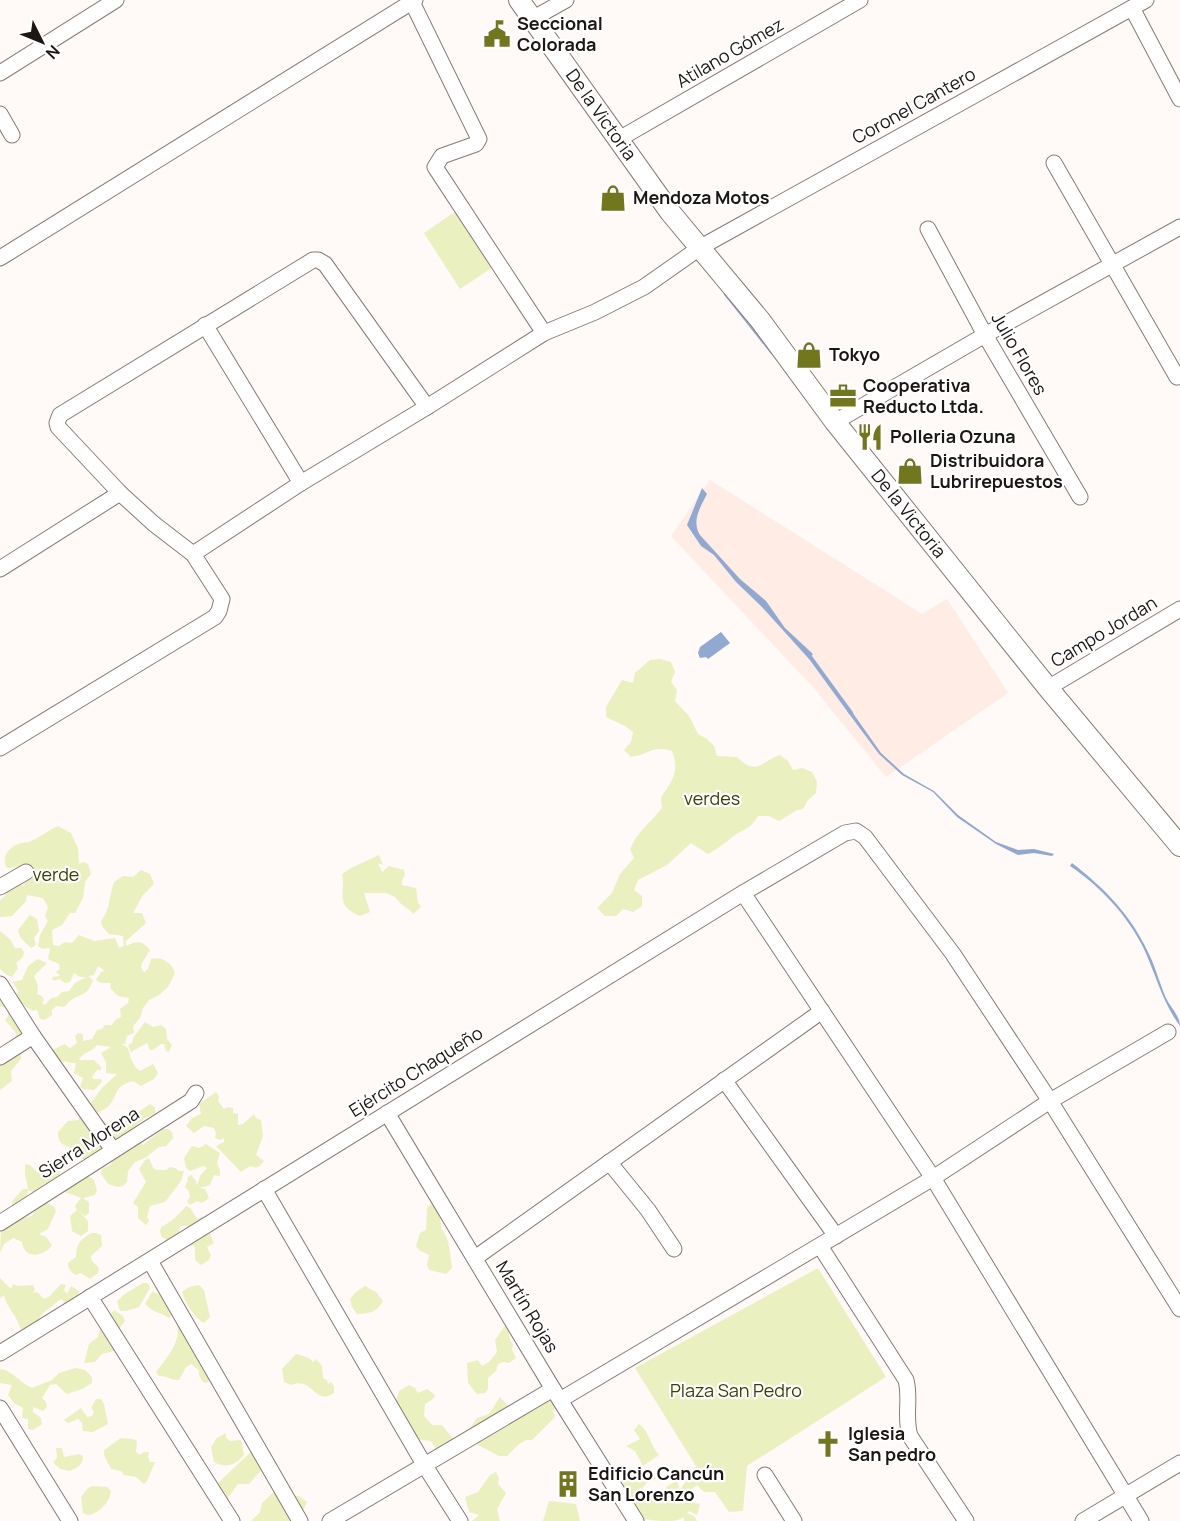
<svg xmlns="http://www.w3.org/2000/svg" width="1180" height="1521" font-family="Manrope,sans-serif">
  <rect width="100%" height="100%" fill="#fff9f7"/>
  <path fill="#feece5" d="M710,480l212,134 25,-15 61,94 -122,84 -73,-90 -142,-151z"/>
  <g fill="#ebf0c0">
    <path d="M459,209l37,56 -36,24 -36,-56z"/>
    <path d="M660,659l11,3 4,10 -4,10 6,8 -2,11 14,15 9,18 9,5 7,7 3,10 20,1c20,20 24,4 43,-2l8,6 5,9 9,-2 10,4 5,10 -1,11 -8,7 -5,9 -6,1 -18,11 -10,-5h-11c-10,16 -14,12 -26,21 -8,7 -15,12 -24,17l-17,-11 -24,22 -29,15 -4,10 8,6v10l-9,6 -10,-3 -7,7h-11l-8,-8 15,-15 8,-19 14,-16 -4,-9c8,-18 20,-26 32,-41l-1,-11c11,-15 19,-26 11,-46 -19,-6 -24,4 -41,6l-7,-7 7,-8 2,-10 -8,-6 -19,-9v-10l16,-27 11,3 2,-10 15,-13z"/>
    <path d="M58,826l13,7 7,15 1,16 4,-2 5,2 3,10 -6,8 -2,16 -8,15h-5l-8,12 -10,5 1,15 6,1 6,-4 7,1 7,-8 15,6 21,-3 4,10 5,-2 -1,-10 -14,-2 -7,-8 -1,-5c9,-11 8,-25 13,-39l9,-6 10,1 8,-7 9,4 4,10 -11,11 -10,18h9l4,10 -20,18v5c10,-5 16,-6 24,4l-8,13 -1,5 3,4 4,-3 3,-10c11,-3 21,4 24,14l-7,14 -9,8 -10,5 -6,8 -3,10 -7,8 1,7 -7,3 -2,8h-4l7,4 3,11 5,9 4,3 13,-7 5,9 -4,6 -13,7 -8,-5c-26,6 -10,23 -37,32l-6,-9 12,-16 15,-14 -11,-1v-11l-5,-9 10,-6 -14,-2c-5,7 -14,7 -18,15h15l7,7v3h-4l-5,7 1,2h8l1,3 -8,8 -10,-1 -4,-2 3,-9 -9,-5 2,-10c-9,1 -12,-5 -19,1l-5,-9 1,-5 11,-6 6,4 7,-5 -2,-7 3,-3 5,1v7l9,-2 5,-9 5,-1 3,-4h7l3,-5 6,-3 -1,-8 8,-6 1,-5 -11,-2 -8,-8 1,-5h-10l-5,-3 5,-8 4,-1 -7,-5 -4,9 -6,1 5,4c-6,17 -10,12 -22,20 -3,2 -4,5 -7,7l-8,-1 -4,4v5l-7,5 -5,-1 -3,-9 -5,1 -11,-8v7l11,17 -13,12 -4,-1 1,-5 -11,-13 3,-4v-6l-4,-3h-4v-15l17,7 1,-8 -5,-9 9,-2 6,-14 10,-7 9,4 -13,13 4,10 -1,8 5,2 2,4 -2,3 3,2 6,-7 6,-1 5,-5 7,-1 6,-8 11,-6h-6l-6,-4 -4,9 -5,1 -6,-4 -5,2 -2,-2 1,-2 7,-1 -4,-4 4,-3 -1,-5 -11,-5 2,-11 -8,1 -4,-3 2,-11 8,-14 -3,-5 3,-9 -5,-9 -16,-3 -1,6 -14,15 -12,1v-17l5,-4 2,-5 12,-8 4,3 7,-13 -7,-7 -16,2c-7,-11 3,-23 15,-25 7,-2 2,1 9,-2 10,-4 17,-11 27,-15z"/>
    <path d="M379,855l4,10 -5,-2 4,9 7,-6 15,4 1,5 -3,5v5l14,3 2,15 3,4 -8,7 -2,-3 -9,-6 -7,-8 -9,-4h-22l6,19 -10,4c-26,-11 -14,-22 -18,-42l9,-6z"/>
    <path d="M30,915l7,4 2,12 -5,7 2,7 -5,3 -11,-11 -2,-7z"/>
    <path d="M0,931l10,8 5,9h6l3,4 -1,5 -7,6 2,5 -6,9 -5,-2 -7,-6z"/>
    <path d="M145,1022l8,5 8,-2 5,4 1,10 5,6 -3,7 -3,-1 -2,-7h-3l-8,6h-3l-3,-7 -16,9 -3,-7 4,-2 1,-5z"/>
    <path d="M21,1051v8l-10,12 1,10 -12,9v-25h2l5,-9z"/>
    <path d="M216,1092l3,4 -1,5 6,8 4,-2 5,1v5l5,1v11l5,-1 11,-10 2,4 5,2 2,16 -7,19 8,6c-5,6 -7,8 -14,5l-9,6 -25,-26 8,-4v-4l-4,2 -5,-2 1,-5 -2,-5 -10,-2 -10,7 -8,-7 6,-8 9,-4 -2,-10z"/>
    <path d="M150,1104l5,4v6l-10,4 -21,19 -20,10 -15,12h-8c-3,-2 -4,-6 -6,-8 -9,-8 -17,-3 -17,-19l10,-11 10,-1 2,-5 23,6 14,8 6,-6z"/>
    <path d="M163,1129h5l4,3 1,6 -7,8 -7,1 -14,11 -10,4 -7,9 -1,11 -4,4 -5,1 -10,-3 -7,-10 1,-5 8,-4 6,-8 5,-1 5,-9 14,-6 3,4z"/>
    <path d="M206,1144l14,9 -3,10 3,8v5l-6,-1 -4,10 -11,3 6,1 4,9 -7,5 -5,-2 -7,4 -3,-4 3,-4 -1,-6 -4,-4 3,-7 -1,-2 4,-3 5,6 1,5 3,-10 7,-8 -4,-2 -13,5 -4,-3 -2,-10 8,-12 7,2z"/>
    <path d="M149,1158l4,10 4,2h9l4,-3 5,1 4,3h5l-3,10 -16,21 -15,4 -3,11 2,4 -3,4 -8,-7v-11l-5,-4 13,-21 -7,-13 6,-9z"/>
    <path d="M25,1164c14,3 5,10 21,8 4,-1 7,0 10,-2l4,2 -1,5 -15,15h-11l-5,-2 -1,8 -10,9 -5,-2 1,-5 10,-11h5l-3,-15z"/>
    <path d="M86,1174l8,6 3,10 -2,5 -12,3 6,4v11l-4,3 -6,-5 9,10v10l-7,5 -9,-5 -2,-15 7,-6 -2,-4 6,-8 -16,-6v-5z"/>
    <path d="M46,1202l8,5 2,4 -8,18 -9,5 7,3 6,8c-8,12 -28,15 -30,-3l-9,-4 -9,6 -4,9 1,-23 10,-4 8,-7 13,-3 5,-9z"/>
    <path d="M431,1204l3,1 6,10 1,13c9,11 9,26 11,40l-6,6 -17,-4 -2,-5 2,-10 -10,-5 -3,-4 4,-13 6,-3 1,-22z"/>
    <path d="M186,1206c7,1 7,10 12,13l4,-3c10,10 6,16 12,27l-7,4 4,8 -2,5 -8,5 -6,-5v-13l-8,-4 6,-17h-13l-1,7 -11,8 -6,-4 -2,-5 1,-5c9,-4 19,-13 25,-21z"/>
    <path d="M91,1233h5l5,2 1,11 -11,10 1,5 7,7 -1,5 -8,6 -9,-6 -5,2c-5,-3 -8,-6 -8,-12l8,-6c0,-13 4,-17 15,-24z"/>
    <path d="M818,1268l68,109 -139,89 -4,45 -14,1 -14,-20h-11l-7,-7 -11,9 1,7 13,3 -3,11 -8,-4 -2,2 7,3 3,5h-13v-4c-6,4 -11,4 -18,4 -30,0 -41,-8 -43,-38l27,-13 6,9 -9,4 -8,8v7l13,-2 9,3 6,-13 10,-5 3,9 16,-24 -61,-98z"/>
    <path d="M0,1278l11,11 2,-5 5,2 15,-1 2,5 -2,3 4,-1 7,7 6,-3 11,-12 5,1 -2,5 3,4 4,-8 8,5 -1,5 -9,11 -8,-8 -17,13 -13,16 -10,3c-3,-15 -14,-22 -17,-36l-4,3z"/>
    <path d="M143,1283h5l2,5 -11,19 -13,4h-6l-3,-10 8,-7z"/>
    <path d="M199,1285l5,5 6,27 -6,6c-8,-3 -20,-22 -22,-31l7,-5z"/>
    <path d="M365,1286l11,6 7,9c-7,12 -13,12 -26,13l-5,-7 -2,-8 6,-7z"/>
    <path d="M152,1292c11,1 16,13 21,22l-4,4c-10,-7 -14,-4 -24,-14z"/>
    <path d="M114,1310l9,6 2,5 -6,8 -2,18 -3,4 -12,3 -7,8 -11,1 5,-19 9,-7 3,-11z"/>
    <path d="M180,1321l34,53 -4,7 -5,2c-5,-4 -7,-7 -6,-13l-8,-6 -5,3 -7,13c-8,1 -12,-5 -20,-4l-3,-4c9,-11 26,-32 21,-46z"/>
    <path d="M505,1326l5,2c-2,6 -1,12 3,16l-1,6 4,8 -7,5 -6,-1 -5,2 -2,7 -8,7v11l-3,4 -8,1 -9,-11 -1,-20 11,-3 4,6 7,-4 8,-10 -2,-12z"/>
    <path d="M296,1354l13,4 4,4 3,-3 6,7 1,12 4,2 1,4 3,-2 3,4v7c-19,14 -21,-17 -43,-8l-7,-3 -2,-13z"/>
    <path d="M75,1368l10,2 7,7v6l-10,6 -15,5 -11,-10 -6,1 -8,13 4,4 1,5 -4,4 -10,-4v5l8,6 1,6 -9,6 -5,-1v-10l-6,-1 1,-10 -9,-5 -6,-8 4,-10 -12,-2v-14c10,0 21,14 32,19l20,-8 7,-7z"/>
    <path d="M409,1385l6,3 3,5 9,-4 8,6 -2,4 -8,5 -1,12 8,9h10l12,15 -16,12 -7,-11 -15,-2 -7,-12 1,-3 -5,-5 -1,-5 -4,-2 -4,-12 3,-9z"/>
    <path d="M546,1394l10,8 -3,10 2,5 -23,23h-6l-8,5 -11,11h-8l-21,-11 -9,-15 8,-12 12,-4 11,-17 15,17z"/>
    <path d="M96,1399h5l3,5 4,20 -15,8 -10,-1 -1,-8 -4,-4 -10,4 -4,-3 17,-12 6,9 5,-1 2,-4 -3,-4z"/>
    <path d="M639,1424c11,8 11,21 20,31l-16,11 -8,-15 -9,-5 14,-7 -6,-9z"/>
    <path d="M226,1433v5l4,3 11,-1 3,15c-8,10 -19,14 -30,7l-3,-15 6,-9z"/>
    <path d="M121,1438l11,1 5,2 -1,11 4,3 4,-3h5l-1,5 2,5h5l-8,19 -3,3 -8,-7 -12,-2 -3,-4 -10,-2 -7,-14v-5z"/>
    <path d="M56,1448h6l2,9 15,-3 4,2c0,10 -6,11 -13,15l-10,-2 -7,-7 4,-4z"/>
    <path d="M254,1449l9,19 -14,16h-11l-17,23 -5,-15 3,-10z"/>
    <path d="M496,1472l3,6 -1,6 8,9 -9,16 3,12h-28l7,-6 -10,-3 -4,-15 13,-5 12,-17z"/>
    <path d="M92,1486l15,1 4,4c-1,11 -13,23 -23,24l-5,-2 -2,-16 6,-8z"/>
    <path d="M277,1489l17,7h5l8,6 -5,11 2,8h-53l9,-9 2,-9z"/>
    <path d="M549,1501l27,3 4,17h-37z"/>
  </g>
  <g fill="#91a9d0">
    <path d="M702,488l5,6c-6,12 -16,27 -7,41l40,44 26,22 19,27 28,26 -4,5 -47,-52 -26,-25 -22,-27 -13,-9 -14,-21z"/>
    <path d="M721,632l9,11 -22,16 -2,-2 -6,1 -2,-5 2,-6z"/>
    <path d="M850,709l31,44 23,21 30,17 24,24 38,27 22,8 16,-1 20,5 -2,2 -18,-3 -16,2 -22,-11 -39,-27 -24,-25 -31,-17 -23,-21 -32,-43z"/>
    <path d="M1072,863c31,24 58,51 75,87 8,15 12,32 19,48 4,9 14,18 14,28 -18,-24 -24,-52 -37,-79 -16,-32 -43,-61 -73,-81z"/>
  </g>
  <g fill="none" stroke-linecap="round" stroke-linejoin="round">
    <g stroke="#91a9d0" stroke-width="4">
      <path d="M726,294l46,58"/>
      <path d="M808,654l43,59"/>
    </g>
    <defs>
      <g id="minor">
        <path d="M412,2l67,137 -3,5 -34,12 -7,11 109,166"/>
        <path d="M1132,8l48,91"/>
        <path d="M532,19l34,-19"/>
        <path d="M0,73l116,-73"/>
        <path d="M0,114l12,21"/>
        <path d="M619,139l241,-139"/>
        <path d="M1054,163l123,214"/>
        <path d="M928,229l57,106 95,162"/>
        <path d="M0,258l415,-258"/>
        <path d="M205,325l96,158"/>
        <path d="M835,422l150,-87 195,-108"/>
        <path d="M193,554l108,-71 126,-76 117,-74 51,-21 49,-25 57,-40 445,-247"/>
        <path d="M0,569l120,-76"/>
        <path d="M1048,688l132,-79"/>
        <path d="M0,748l215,-131 4,-6 3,-12 -29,-45 -39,-30 -34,-31 -62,-66 -1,-4 3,-8 253,-155h5l7,4 102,143"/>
        <path d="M0,887l26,-15"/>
        <path d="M743,893l190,285 208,343"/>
        <path d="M0,984l33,52 80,114"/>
        <path d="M0,1057l33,-21"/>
        <path d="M724,1080l112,156"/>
        <path d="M387,1113l166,276 83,132"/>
        <path d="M609,1162l39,48 26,39"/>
        <path d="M264,1189l161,277 35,55"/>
        <path d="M0,1223l191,-122 5,-8"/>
        <path d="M820,1246l86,134c5,20 -2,36 4,56l56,85"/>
        <path d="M475,1258l347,-247"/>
        <path d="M150,1261l150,260"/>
        <path d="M90,1297l142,224"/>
        <path d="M0,1353l743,-460 102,-60 11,-2 9,6 88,117 97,147 130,208"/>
        <path d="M560,1400l373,-222 117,-77 118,-69"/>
        <path d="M0,1408l70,113"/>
        <path d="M765,1475l29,46"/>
        <path d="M330,1521l223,-132"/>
        <path d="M1083,1521l97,-58"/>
      </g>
      <g id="major">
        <path id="s1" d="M519,0l151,212 90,108 75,102 213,266 132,158"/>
      </g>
    </defs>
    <use href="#minor" stroke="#887b76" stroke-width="17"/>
    <use href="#major" stroke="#887b76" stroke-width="22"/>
    <use href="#minor" stroke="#fff" stroke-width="15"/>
    <use href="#major" stroke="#fff" stroke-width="20"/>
  </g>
  <defs>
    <symbol id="civic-bare" viewBox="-9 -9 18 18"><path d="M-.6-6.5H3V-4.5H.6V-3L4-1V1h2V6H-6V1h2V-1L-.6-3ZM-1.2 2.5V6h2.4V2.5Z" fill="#72771f" stroke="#fff" stroke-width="2.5" paint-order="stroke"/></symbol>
    <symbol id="shop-bare" viewBox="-9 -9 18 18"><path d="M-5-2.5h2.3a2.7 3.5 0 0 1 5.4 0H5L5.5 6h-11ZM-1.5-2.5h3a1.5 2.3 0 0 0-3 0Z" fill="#72771f" stroke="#fff" stroke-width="2.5" paint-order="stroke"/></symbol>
    <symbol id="office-bare" viewBox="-9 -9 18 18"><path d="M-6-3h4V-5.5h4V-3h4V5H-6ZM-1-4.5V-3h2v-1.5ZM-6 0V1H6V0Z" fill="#72771f" stroke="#fff" stroke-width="2.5" paint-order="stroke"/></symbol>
    <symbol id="restaurant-bare" viewBox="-9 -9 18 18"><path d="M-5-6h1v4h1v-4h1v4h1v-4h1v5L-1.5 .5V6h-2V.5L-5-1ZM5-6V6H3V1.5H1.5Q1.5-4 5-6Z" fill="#72771f" stroke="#fff" stroke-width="2.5" paint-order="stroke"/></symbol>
    <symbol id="church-bare" viewBox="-9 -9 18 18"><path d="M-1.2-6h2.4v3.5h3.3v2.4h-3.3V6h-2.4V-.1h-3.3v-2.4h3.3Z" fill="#72771f" stroke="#fff" stroke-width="2.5" paint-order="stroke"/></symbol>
    <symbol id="building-bare" viewBox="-9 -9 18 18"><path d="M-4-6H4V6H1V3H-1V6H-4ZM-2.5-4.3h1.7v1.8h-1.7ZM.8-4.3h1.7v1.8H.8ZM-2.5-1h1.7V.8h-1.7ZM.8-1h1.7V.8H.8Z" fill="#72771f" stroke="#fff" stroke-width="2.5" paint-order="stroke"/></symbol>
  </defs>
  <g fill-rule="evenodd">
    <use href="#civic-bare" x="478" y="15" width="38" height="38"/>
    <use href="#shop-bare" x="594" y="179" width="38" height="38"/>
    <use href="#shop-bare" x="790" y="336" width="38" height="38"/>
    <use href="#office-bare" x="824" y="377" width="38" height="38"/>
    <use href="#restaurant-bare" x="851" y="418" width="38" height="38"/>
    <use href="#shop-bare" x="891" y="452" width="38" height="38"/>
    <use href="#church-bare" x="809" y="1425" width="38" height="38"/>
    <use href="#building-bare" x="549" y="1465" width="38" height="38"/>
  </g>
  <g text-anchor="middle" stroke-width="4.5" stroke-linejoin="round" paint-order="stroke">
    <g font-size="18" font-weight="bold" fill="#1c1715" stroke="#fff" text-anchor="start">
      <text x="517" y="30">Seccional<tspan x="517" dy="21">Colorada</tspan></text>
      <text x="633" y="204">Mendoza Motos</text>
      <text x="829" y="361">Tokyo</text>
      <text x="863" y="392">Cooperativa<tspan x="863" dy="21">Reducto Ltda.</tspan></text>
      <text x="890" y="443">Polleria Ozuna</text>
      <text x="930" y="467">Distribuidora<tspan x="930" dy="21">Lubrirepuestos</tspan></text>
      <text x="848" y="1440">Iglesia<tspan x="848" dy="21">San pedro</tspan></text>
      <text x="588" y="1480">Edificio Cancún<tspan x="588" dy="21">San Lorenzo</tspan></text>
    </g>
    <g font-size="18" fill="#1c1715" stroke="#fff">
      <text transform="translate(730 53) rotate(-30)" y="6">Atilano Gómez</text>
      <text transform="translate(914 106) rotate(-29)" y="6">Coronel Cantero</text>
      <text dy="6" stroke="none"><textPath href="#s1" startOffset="141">De la Victoria</textPath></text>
      <text transform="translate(1019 354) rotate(60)" y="6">Julio Flores</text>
      <text dy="6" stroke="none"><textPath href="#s1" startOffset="645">De la Victoria</textPath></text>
      <text transform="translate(1104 632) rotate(-31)" y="6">Campo Jordan</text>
      <text transform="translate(416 1072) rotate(-32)" y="6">Ejército Chaqueño</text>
      <text transform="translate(89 1143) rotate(-33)" y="6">Sierra Morena</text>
      <text transform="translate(527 1307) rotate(59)" y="6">Martín Rojas</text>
    </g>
    <g font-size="18" fill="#3c3f04" stroke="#fff">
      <text x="712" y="805">verdes</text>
      <text x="56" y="881">verde</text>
      <text x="736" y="1397">Plaza San Pedro</text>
    </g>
  </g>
  <g transform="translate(42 42) rotate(133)" stroke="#ffffff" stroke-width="4.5" paint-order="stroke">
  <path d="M0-4.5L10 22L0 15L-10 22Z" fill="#1c1715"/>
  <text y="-9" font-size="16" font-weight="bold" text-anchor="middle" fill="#1c1715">N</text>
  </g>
</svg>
